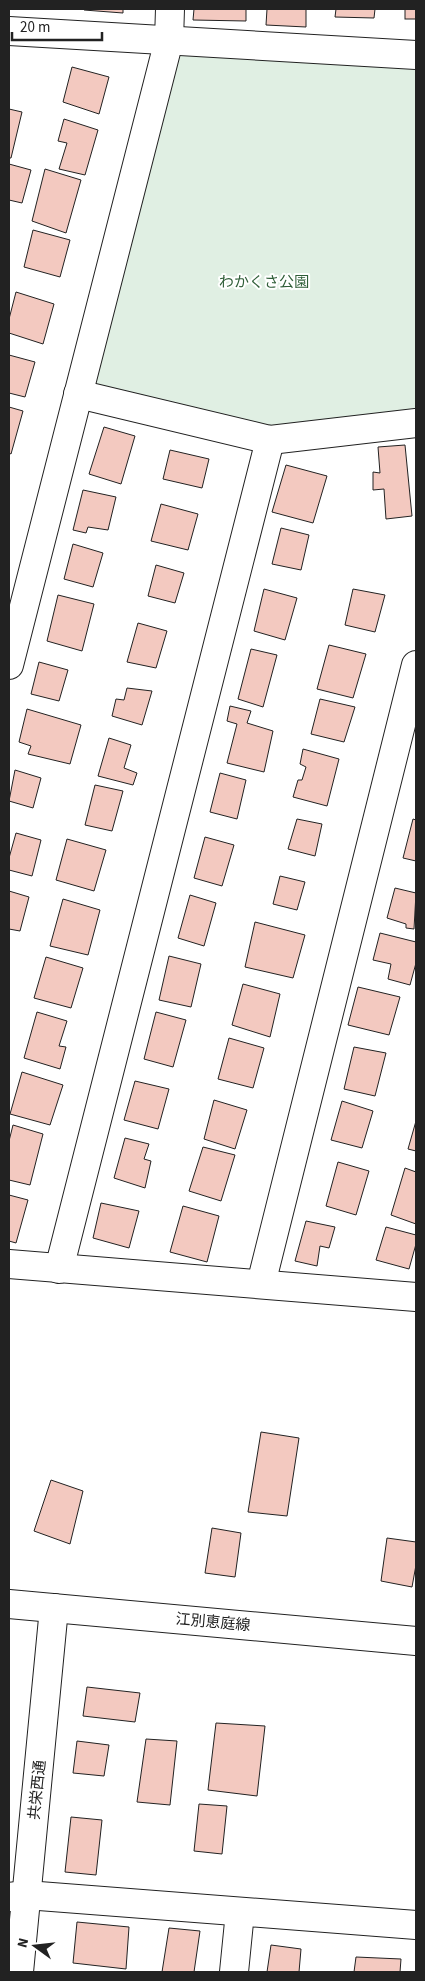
<svg xmlns="http://www.w3.org/2000/svg" width="425" height="1981" font-family="'Source Sans 3','Noto Sans JP',sans-serif">
  <rect width="100%" height="100%" fill="#fff"/>
  <path fill="#e0efe3" stroke="#6f6f6f" d="M169,40l247,15v368l-146,17 -192,-46z"/>
  <g fill="#f3c9c0" stroke="#222">
    <path d="M84,9h39v4l-39,-3z"/>
    <path d="M194,9h52v12l-53,-1z"/>
    <path d="M267,9h39v18l-40,-2z"/>
    <path d="M336,9h39l-1,9 -39,-1z"/>
    <rect x="405" y="9" width="11" height="10"/>
    <path d="M72,67l37,10 -10,37 -36,-12z"/>
    <path d="M9,109l13,3 -11,46h-2z"/>
    <path d="M64,119l34,11 -13,45 -26,-6 8,-26 -9,-2z"/>
    <path d="M9,164l22,6 -9,33 -13,-3z"/>
    <path d="M45,169l36,11 -15,53 -34,-12z"/>
    <path d="M33,230l37,10 -10,37 -36,-10z"/>
    <path d="M16,292l38,12 -11,40 -34,-11v-14z"/>
    <path d="M9,355l26,7 -10,35 -16,-4z"/>
    <path d="M9,407l14,4 -12,43 -2,-1z"/>
    <path d="M104,427l31,9 -14,48 -32,-10z"/>
    <path d="M405,445l7,71 -26,3 -2,-30 -11,1v-18l7,1 -2,-26z"/>
    <path d="M170,450l39,9 -7,29 -39,-9z"/>
    <path d="M286,465l41,11 -14,47 -41,-11z"/>
    <path d="M83,490l33,7 -8,33 -20,-3 -2,6 -13,-3z"/>
    <path d="M161,504l37,10 -10,36 -37,-9z"/>
    <path d="M281,528l28,7 -8,35 -29,-6z"/>
    <path d="M73,544l30,9 -10,34 -29,-8z"/>
    <path d="M156,565l28,8 -9,30 -27,-7z"/>
    <path d="M264,589l33,9 -12,42 -31,-9z"/>
    <path d="M353,589l32,6 -10,37 -30,-7z"/>
    <path d="M58,595l36,9 -12,47 -35,-10z"/>
    <path d="M138,623l29,8 -11,37 -29,-6z"/>
    <path d="M329,645l37,9 -13,44 -36,-9z"/>
    <path d="M251,649l26,6 -14,52 -25,-8z"/>
    <path d="M39,662l29,8 -9,31 -28,-7z"/>
    <path d="M127,688l25,3 -10,34 -30,-9 4,-17 8,1z"/>
    <path d="M320,699l35,8 -11,35 -33,-8z"/>
    <path d="M230,706l21,5 -4,12 26,8 -9,41 -37,-9 10,-39 -10,-3z"/>
    <path d="M27,709l54,16 -11,39 -42,-10 3,-8 -12,-4z"/>
    <path d="M109,738l22,7 -7,23 13,5 -4,12 -35,-9z"/>
    <path d="M303,749l36,10 -12,47 -34,-9 5,-17h4l4,-13 -6,-3z"/>
    <path d="M15,770l26,8 -8,30 -24,-7z"/>
    <path d="M220,773l26,7 -9,39 -27,-7z"/>
    <path d="M95,785l28,6 -11,40 -27,-6z"/>
    <path d="M297,819l25,5 -7,32 -27,-7z"/>
    <path d="M413,819l3,1v41l-13,-3z"/>
    <path d="M16,833l25,7 -9,36 -23,-6v-12z"/>
    <path d="M205,837l29,8 -12,41 -28,-8z"/>
    <path d="M67,839l39,11 -12,41 -38,-11z"/>
    <path d="M280,876l25,6 -8,28 -24,-6z"/>
    <path d="M395,888l21,5 -2,36 -8,-1v-4l-19,-6z"/>
    <path d="M9,891l20,6 -9,34 -11,-2z"/>
    <path d="M190,895l26,8 -12,43 -26,-8z"/>
    <path d="M63,899l37,11 -12,45 -38,-9z"/>
    <path d="M255,922l50,13 -12,43 -48,-11z"/>
    <path d="M380,933l36,9v21l-6,22 -22,-6 3,-15 -18,-4z"/>
    <path d="M169,956l32,8 -10,43 -32,-7z"/>
    <path d="M46,957l37,11 -12,40 -37,-10z"/>
    <path d="M243,984l37,10 -10,43 -38,-12z"/>
    <path d="M358,987l42,10 -11,38 -41,-10z"/>
    <path d="M37,1012l30,9 -8,25 7,1 -6,22 -36,-11z"/>
    <path d="M156,1012l30,8 -13,47 -29,-8z"/>
    <path d="M229,1038l35,10 -11,40 -35,-9z"/>
    <path d="M354,1047l32,6 -11,43 -31,-7z"/>
    <path d="M22,1072l41,13 -13,40 -40,-11z"/>
    <path d="M135,1081l34,8 -11,40 -34,-9z"/>
    <path d="M214,1100l33,10 -12,39 -31,-10z"/>
    <path d="M342,1101l31,10 -11,37 -31,-8z"/>
    <path d="M416,1121v30l-8,-2z"/>
    <path d="M13,1125l30,9 -13,51 -21,-5v-39z"/>
    <path d="M125,1138l24,6 -5,15 7,2 -6,27 -31,-10z"/>
    <path d="M203,1147l32,8 -14,46 -32,-10z"/>
    <path d="M338,1162l31,9 -13,44 -30,-9z"/>
    <path d="M405,1168l11,4v52l-25,-9z"/>
    <path d="M9,1195l19,5 -12,43 -7,-2z"/>
    <path d="M101,1203l38,8 -10,37 -36,-10z"/>
    <path d="M183,1206l36,10 -12,46 -37,-10z"/>
    <path d="M306,1221l29,6 -6,21 -9,-2 -3,20 -22,-5z"/>
    <path d="M386,1227l30,8v9l-7,25 -33,-9z"/>
    <path d="M261,1432l38,6 -12,78 -39,-4z"/>
    <path d="M51,1480l32,11 -13,53 -36,-13z"/>
    <path d="M212,1528l29,5 -6,44 -30,-4z"/>
    <path d="M387,1538l29,4v23l-4,22 -31,-6z"/>
    <path d="M87,1687l53,6 -5,29 -52,-6z"/>
    <path d="M216,1723l49,3 -8,70 -49,-6z"/>
    <path d="M146,1739l31,2 -7,64 -33,-3z"/>
    <path d="M77,1741l32,4 -5,31 -31,-3z"/>
    <path d="M199,1804l28,2 -5,48 -28,-3z"/>
    <path d="M71,1817l31,3 -6,55 -31,-3z"/>
    <path d="M77,1922l52,5 -3,42 -53,-6z"/>
    <path d="M169,1928l31,3 -6,41h-32z"/>
    <path d="M271,1945l30,4 -2,23h-32z"/>
    <path d="M356,1957l45,2 -1,13h-46z"/>
  </g>
  <g fill="none" stroke-linecap="round" stroke-linejoin="round">
    <defs>
      <g id="minor">
        <path d="M9,31l407,24"/>
        <path d="M78,394l192,46 146,-17"/>
        <path d="M9,665l160,-625 1,-31"/>
        <path d="M9,1264l407,33"/>
        <path d="M59,1269l211,-829"/>
        <path d="M261,1284l155,-619"/>
        <path d="M9,1897l17,-2 390,30"/>
        <path d="M19,1972l35,-364"/>
        <path d="M234,1972l6,-60"/>
      </g>
      <path id="major" d="M9,1604l407,37"/>
    </defs>
    <use href="#minor" stroke="#222" stroke-width="30"/>
    <use href="#major" stroke="#222" stroke-width="30"/>
    <use href="#minor" stroke="#fff" stroke-width="28"/>
    <use href="#major" stroke="#fff" stroke-width="28"/>
  </g>
  <g text-anchor="middle" stroke-width="4" stroke-linejoin="round" paint-order="stroke">
    <g font-size="15" fill="#2f5e38" stroke="#fff">
      <text x="264" y="287">わかくさ公園</text>
    </g>
    <g font-size="15" fill="#222" stroke="#fff">
      <text transform="translate(213 1622) rotate(5)" y="5">江別恵庭線</text>
      <text transform="translate(37 1790) rotate(-84)" y="5">共栄西通</text>
    </g>
  </g>
  <rect width="425" height="1981" fill="none" stroke="#222222" stroke-width="20"/>
  <g transform="translate(35 1946) rotate(285)" stroke="#ffffff" stroke-width="4" paint-order="stroke">
  <path d="M0-4L9 19L0 12L-9 19Z" fill="#222222"/>
  <text y="-8" font-size="14" font-weight="bold" text-anchor="middle" fill="#222222">N</text>
  </g>
  <path d="M12 32v8h90v-8" fill="none" stroke="#222222" stroke-width="2.5"/>
  <text x="20" y="32" font-size="15" fill="#222222" stroke="#ffffff" stroke-width="4" paint-order="stroke">20 m</text>
</svg>
